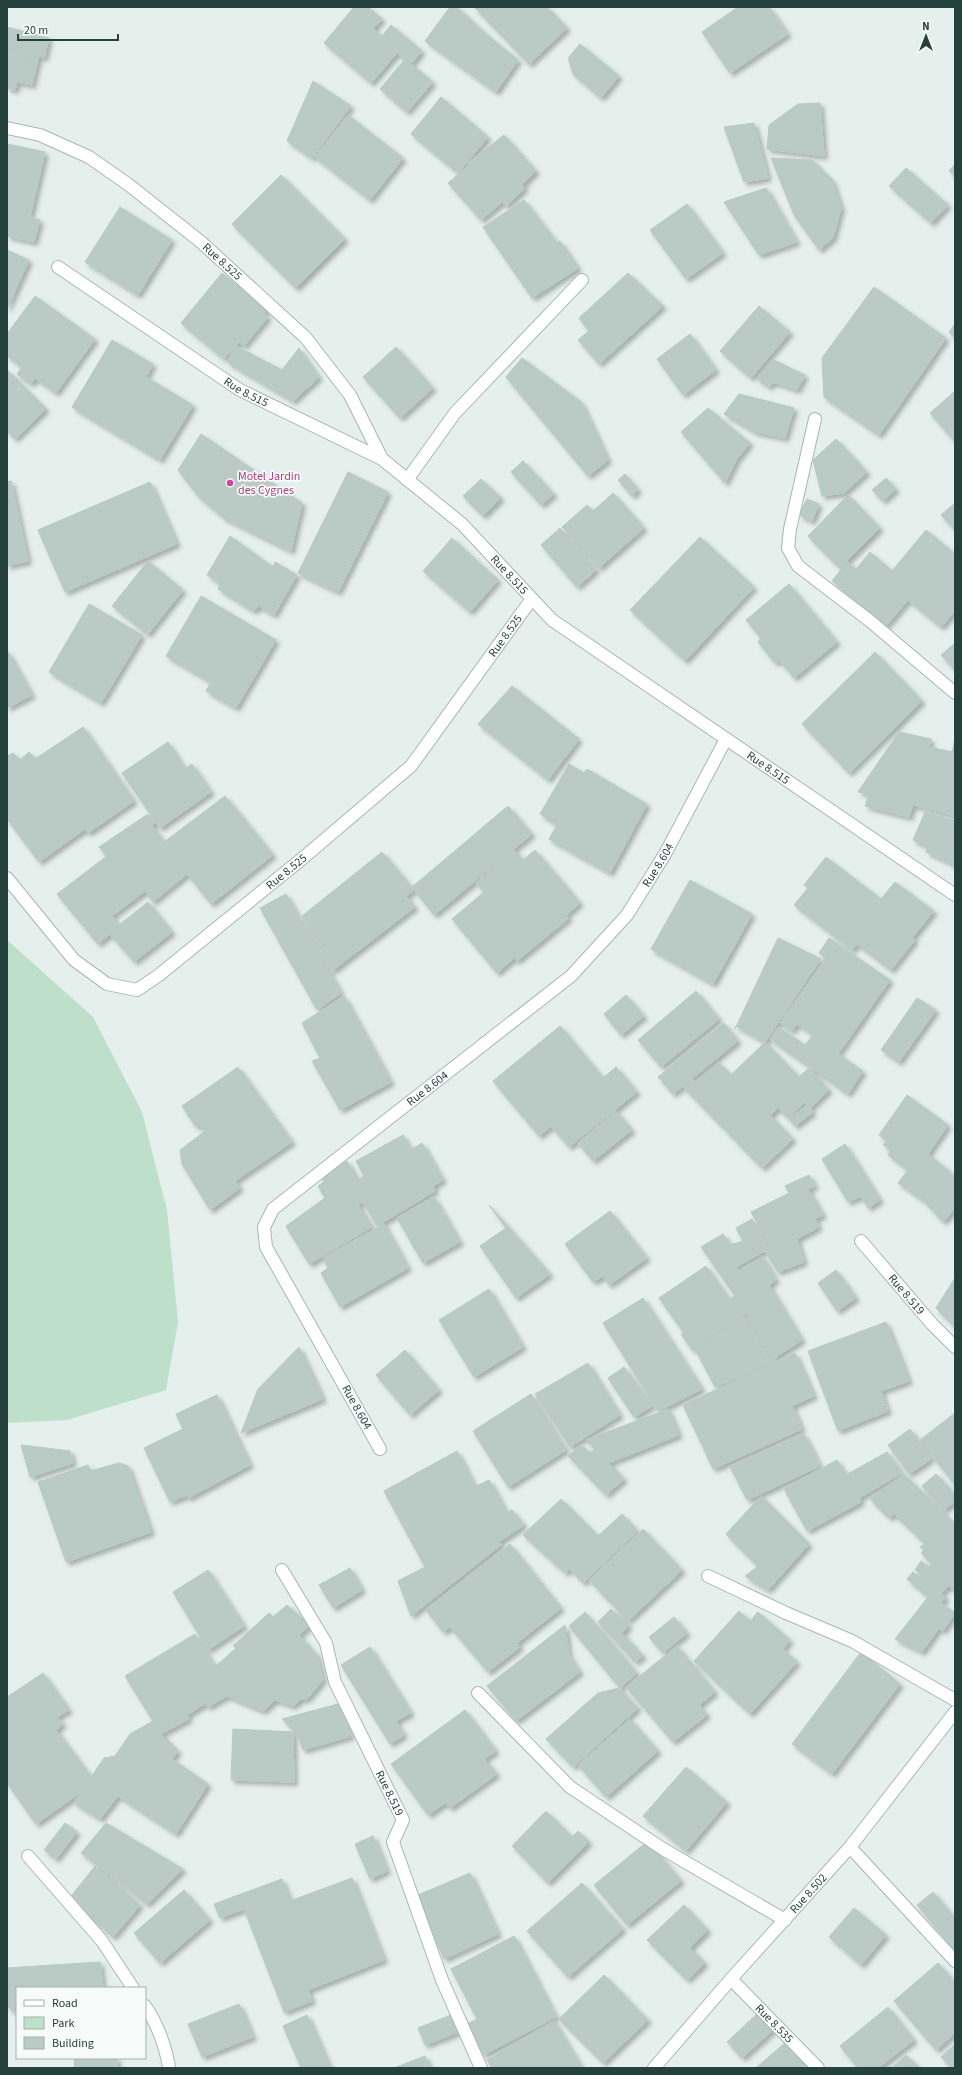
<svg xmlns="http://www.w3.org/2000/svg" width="962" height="2075" font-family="'Source Sans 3',sans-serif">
  <defs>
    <filter id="shadow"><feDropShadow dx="3.5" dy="3.5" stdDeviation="2" flood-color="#0004"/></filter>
  </defs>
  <rect width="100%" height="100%" fill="#e5efeb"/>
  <path fill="#bee0ca" d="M7,940l86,77 49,95 25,98 11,112 -12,68 -99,30 -60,3z"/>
  <g fill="#bacac5" stroke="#b8c9c3" filter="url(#shadow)">
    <path d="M354,7h14l14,12 -9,10 9,7 9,-11 31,26 -11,13 -14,-11 -26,30 -47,-40z"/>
    <path d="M450,7h7l29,27 32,26 -22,32 -71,-51z"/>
    <path d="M474,7h73l20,21 -38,36z"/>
    <path d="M738,7h31l19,27 -58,39 -28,-41z"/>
    <path d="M7,27l42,11 -5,20 -5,-2 -2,7 -13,-3 2,-7 -19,-5z"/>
    <path d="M580,44l39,32 -18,22 -28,-24 -5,-16z"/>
    <path d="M7,48l19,5 -2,7 13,3 -5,22 -15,-3 -2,8 -8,-2z"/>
    <path d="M405,59l28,23 -26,30 -27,-23z"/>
    <path d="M313,81l38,25 -39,52 -25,-17z"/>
    <path d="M441,97l47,40 -30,36 -47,-39z"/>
    <path d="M820,103l4,53 -57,-7 2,-24 29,-21z"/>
    <path d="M348,115l55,43 -33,42 -55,-43z"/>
    <path d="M754,123l14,55 -24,4 -20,-55z"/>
    <path d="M504,135l32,36 -14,14 3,3 -19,18 -38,-43z"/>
    <path d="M7,144l38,8 -15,65 10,3 -6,22 -27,-6z"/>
    <path d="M771,158l41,2 20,20 9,28 -8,30 -14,12 -25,-35z"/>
    <path d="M955,164v12l-6,-5z"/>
    <path d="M469,165l33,37 -21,18 -33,-37z"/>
    <path d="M906,168l42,37 -17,18 -42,-37z"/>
    <path d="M281,175l64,64 -49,49 -64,-64z"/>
    <path d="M766,188l31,54 -38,13 -35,-53z"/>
    <path d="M524,200l33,43 3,-2 18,27 -46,30 -49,-71z"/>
    <path d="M687,204l36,49 -37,26 -36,-49z"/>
    <path d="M120,207l52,33 -34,55 -53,-33z"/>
    <path d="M7,250l22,10 -22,49z"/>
    <path d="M222,273l44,36 -2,4 4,4 -24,29 -5,-4 -15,17 -43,-36z"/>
    <path d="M628,273l35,33 -64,58 -21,-24 11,-9 -10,-13z"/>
    <path d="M874,287l72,51 -67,97 -55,-38 -2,-39z"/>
    <path d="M35,296l60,43 -39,54 -21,-15 -4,6 -14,-10 5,-7 -15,-11v-22z"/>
    <path d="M759,306l31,26 -39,46 -31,-27z"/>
    <path d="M955,324v14l-6,-6z"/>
    <path d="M690,334l26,36 -33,25 -26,-36z"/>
    <path d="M112,340l41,24 -7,13 47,28 -33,55 -88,-53z"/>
    <path d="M236,346l46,24 17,-22 20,29 -26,24 -66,-39z"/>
    <path d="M396,347l37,41 -33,30 -37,-41z"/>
    <path d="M522,358l59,44 27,58 -20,16 -82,-99z"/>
    <path d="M774,360l31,15 -8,15 -20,-7h-5l-3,4 -13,-9z"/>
    <path d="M7,370l39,39 -31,30 -8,-8z"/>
    <path d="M955,391v51l-25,-29z"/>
    <path d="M739,394l55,14 -9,30 -30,-6 -31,-18z"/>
    <path d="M708,408l42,35 -13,16 -12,24 -44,-51z"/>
    <path d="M201,434l101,69 -11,48 -67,-33 -26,-22 -20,-26z"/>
    <path d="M836,439l31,33 -23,21 -22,3 -9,-36z"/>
    <path d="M523,461l31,33 -13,11 -30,-33z"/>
    <path d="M348,472l40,20 -50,100 -40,-19z"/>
    <path d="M625,474l13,16 -6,6 -14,-16z"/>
    <path d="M886,478l10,11 -13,12 -11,-11z"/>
    <path d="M481,479l20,19 -18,18 -20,-20z"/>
    <path d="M11,481l17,80 -21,5v-84z"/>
    <path d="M150,482l27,62 -112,48 -27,-62z"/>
    <path d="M613,493l31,35 -45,40 -37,-41 25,-22 6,6z"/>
    <path d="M848,495l32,33 -40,40 -32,-32z"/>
    <path d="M807,499l12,5 -7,17 -13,-6z"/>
    <path d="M955,503v27l-14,-15z"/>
    <path d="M560,528l36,42 -19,17 -36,-42z"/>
    <path d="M926,530l29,24v57l-14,16 -33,-27 -22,26 -54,-45 15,-19 9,7 14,-17 22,19z"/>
    <path d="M230,536l43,31 2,-5 22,13 -23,40 -15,-9 -5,5 -36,-22 3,-5 -14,-9z"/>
    <path d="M700,537l54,50 -69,74 -55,-51z"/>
    <path d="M452,538l46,42 -28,32 -47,-41z"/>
    <path d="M148,561l35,29 -35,44 -36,-28z"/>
    <path d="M789,584l48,58 -43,36 -15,-18 -4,3 -17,-21 3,-4 -15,-18z"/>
    <path d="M201,596l75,44 -40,68 -30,-17 5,-9 -45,-26z"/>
    <path d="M89,604l53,31 -41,68 -52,-31z"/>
    <path d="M955,643v27l-14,-15z"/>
    <path d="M7,650l25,45 -25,13z"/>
    <path d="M875,652l47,49 -73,72 -47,-49z"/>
    <path d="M512,686l67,53 -31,41 -70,-56z"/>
    <path d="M83,727l51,74 -46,32 -3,-4 -46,33 -32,-43v-63l6,-3 7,7 9,-8 6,7z"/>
    <path d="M899,732l32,7 -2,8 23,5 3,-13v77l-42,-11 -4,12 -44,-11 4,-12 -11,-2z"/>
    <path d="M168,742l17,27 7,-5 19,28 -51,36 -38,-55z"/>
    <path d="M569,764l15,9 3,-4 60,35 -37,69 -61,-34 8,-14 -17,-11z"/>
    <path d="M225,796l48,59 -62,49 -24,-30 -34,28 -8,-11 -33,25 7,9 29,-23 24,30 -38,30 -24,-28 -12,10 -41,-50 50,-38 -8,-9 49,-33 7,9 -3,3 12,16z"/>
    <path d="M508,806l24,28 -98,81 -22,-28z"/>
    <path d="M925,812l30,9v44l-29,-13 2,-5 -15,-7z"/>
    <path d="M514,850l9,10 12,-10 45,53 -14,12 3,3 -52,43 -3,-3 -17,15 -45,-54 32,-27 -8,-9z"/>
    <path d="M382,852l32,38 -8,6 9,11 -83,64 -30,-55z"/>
    <path d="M826,857l55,42 14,-17 39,29 -22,27 3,2 -24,30 -34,-26 -5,6 -58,-45 14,-17 -4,-3z"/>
    <path d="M690,880l62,34 -39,70 -62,-35z"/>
    <path d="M286,894l55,99 -24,17 -57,-102z"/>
    <path d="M778,938l43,21 -56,83 -29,-16 -1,3z"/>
    <path d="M829,938l61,42 -52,74 25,17 -15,23 -78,-55 8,-12 27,18 8,-10 -16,-11 -5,7 -12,-8 46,-65 -7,-5z"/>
    <path d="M696,991l23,28 -58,48 -23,-27z"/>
    <path d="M626,995l18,21 -23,19 -17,-21z"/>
    <path d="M344,996l47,86 -51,28 -28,-49 8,-3 -18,-35z"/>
    <path d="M917,998l19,12 -37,52 -18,-12z"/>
    <path d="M724,1023l14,18 -65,53 -15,-17z"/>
    <path d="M560,1026l43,52 13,-11 21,25 -68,55 -18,-21 -12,10 -46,-55z"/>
    <path d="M765,1042l34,35 10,-9 20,22 -19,18 -5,-6 -17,16 -10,-10 -8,7 23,24 -31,29 -79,-81 10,-8 4,4 21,-21 13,13z"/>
    <path d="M238,1067l54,75 -57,39 5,7 -30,22 -28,-46 -2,-14 25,-19 -5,-6 -4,2 -14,-21z"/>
    <path d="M907,1095l41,30 -20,29 21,17 2,7 4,-4v34l-12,14 -19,-21 -26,-18 10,-13 -20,-15 3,-5 -8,-5 4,-4 -8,-6z"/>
    <path d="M807,1105l6,7 -18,14 -6,-7z"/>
    <path d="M616,1111l16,19 -39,31 -15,-18z"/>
    <path d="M403,1135l8,15 11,-7 21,37 -10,6 2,5 -58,35 -14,-24 -5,3 14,22 -63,37 -23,-38 39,-28 -7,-12 6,-4 -3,-5 26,-16 11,19 6,-4 -8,-15z"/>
    <path d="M845,1144l35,56 -12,8 -7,-12 -13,6 -26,-43z"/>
    <path d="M809,1175l6,11 -7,3 15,26 -8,4 4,8 -22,12 7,23 -26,10 -13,-21 -29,16 3,4 24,-14 13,23 -7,5 33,55 -29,19 -27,-45 -54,36 -11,-16 3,-1 -25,-35 47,-32 23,33 6,-3 -34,-49 22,-13 7,11 13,-4 -7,-13 16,-9 17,30 2,-1 -20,-36 38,-19 -4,-7z"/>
    <path d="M434,1197l26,45 -37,21 -26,-45z"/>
    <path d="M489,1205l61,69 -34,24 -36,-52 26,-18z"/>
    <path d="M610,1211l37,47 -38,27 -6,-9 -10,6 -28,-38z"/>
    <path d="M384,1224l24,44 -68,39 -19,-34 7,-5 -5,-10z"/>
    <path d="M836,1270l20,28 -19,13 -19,-28z"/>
    <path d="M955,1278v49l-19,-19z"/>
    <path d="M489,1289l34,58 -49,30 -35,-57z"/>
    <path d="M643,1298l59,91 -44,22 -55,-88z"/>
    <path d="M744,1315l28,48 -57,24 -20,-38z"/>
    <path d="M886,1322l23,59 -28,10 7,20 -50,20 -30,-80z"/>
    <path d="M299,1347l24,52 -82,34 17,-44z"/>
    <path d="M405,1350l34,40 -29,25 -34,-40z"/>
    <path d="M795,1353l19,43 -22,10 10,23 -89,40 -30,-64z"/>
    <path d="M588,1363l32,52 -50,32 -35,-53z"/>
    <path d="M624,1367l28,39 -18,11 -26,-39z"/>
    <path d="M531,1394l35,56 -58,37 -35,-56z"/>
    <path d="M217,1395l33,70 -62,33 -1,-3 -17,7 -26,-54 39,-19 -7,-15z"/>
    <path d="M668,1409l11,26 -70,28 15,16 -18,16 -38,-39 13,-11 9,8 5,-4 -9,-9z"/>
    <path d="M955,1413v72l-35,-45z"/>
    <path d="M910,1429l21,30 -22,15 -21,-29z"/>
    <path d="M804,1434l16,32 -73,34 -17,-33z"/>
    <path d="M21,1445l49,6 3,12 -43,14z"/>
    <path d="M457,1451l18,36 14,-7 18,33 5,-3 12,15 -25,17 2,3 -90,71 -13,-35 27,-14 -41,-76z"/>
    <path d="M887,1452l15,21 -43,25 2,4 -54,29 -23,-42 53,-29 9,15z"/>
    <path d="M119,1463l9,3 23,66 -85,30 -28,-80 50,-17 2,6z"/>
    <path d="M904,1474l51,50v67l-6,-5 -8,7 5,5 -5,5 14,10 -12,18 -4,-3 -17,24 -27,-13 33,-42 -21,-18 6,-7 7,5 2,-2 -7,-5 6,-9 8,6 3,-3 -11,-11 3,-3 -4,-3 5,-3 -31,-30 -5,4 -19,-19z"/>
    <path d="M936,1474l19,20v7l-11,9 -22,-24z"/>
    <path d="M761,1496l48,48 -41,46 -23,-14 13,-10 -32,-32z"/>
    <path d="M561,1499l37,37 24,-22 16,17 -55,52 -13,-14 -5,4 -42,-38z"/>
    <path d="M643,1529l39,41 -54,51 -39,-41z"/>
    <path d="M510,1544l51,64 -44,35 3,4 -32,25 -38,-45 -7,5 -17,-22z"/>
    <path d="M350,1568l12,22 -29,18 -14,-23z"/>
    <path d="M208,1570l36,56 -36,24 -35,-58z"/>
    <path d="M287,1605l23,20 -11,10 18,20 6,25 -16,19h-6l-8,7 -18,-6 -12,11 -36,-15 -19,11 -2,-4 -19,12 2,4 -28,15 17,17 -6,8 36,25 -32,50 -58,-38 -18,23 -26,-16 6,-10 -44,31 -29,-41v-86l36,-24 26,37 -12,7 6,7 -7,6 35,47 13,-19 11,-2 15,-22 23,-13 -28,-45 70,-42 20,33 21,-19 -3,-2 36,-33 4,4z"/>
    <path d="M611,1609l18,17 -7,7 21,23 -8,6 -37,-40z"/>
    <path d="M739,1611l11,10 8,-9 32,28 -7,9 14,13 -47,52 -56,-53z"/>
    <path d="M585,1612l52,61 -17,15 -51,-62z"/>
    <path d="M674,1617l13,16 -24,20 -14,-16z"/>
    <path d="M565,1625l4,30 11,17 -64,49 -29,-35z"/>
    <path d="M677,1646l38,46 -16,13 8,10 -34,27 -47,-55z"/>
    <path d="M370,1647l41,66 -15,8 8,14 -14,9 -49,-79z"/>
    <path d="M861,1652l39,32 -68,90 -40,-30z"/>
    <path d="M619,1688l19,20 -65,59 -27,-28 52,-46z"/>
    <path d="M338,1704l13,32 -48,14 -6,-16 -15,-15z"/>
    <path d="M465,1710l31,41 -12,8 13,15 -47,34 -5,-5 -17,12 -37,-51z"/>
    <path d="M630,1719l28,32 -52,46 -28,-32z"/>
    <path d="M233,1729l60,3 1,50 -63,-2z"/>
    <path d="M686,1767l41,35 -41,49 -43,-35z"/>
    <path d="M546,1811l26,26 6,-6 11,11 -41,41 -36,-37z"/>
    <path d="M65,1823l12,9 -21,27 -12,-9z"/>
    <path d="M106,1823l77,46 -36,35 -66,-51z"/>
    <path d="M373,1836l14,35 -17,8 -15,-35z"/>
    <path d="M648,1841l33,40 -54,44 -33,-40z"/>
    <path d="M95,1866l45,39 -27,32 -44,-38z"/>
    <path d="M470,1873l28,61 -54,25 -28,-63z"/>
    <path d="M352,1878l32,82 -76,30 4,11 -28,11 -40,-103 -24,9 -6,-14 68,-25 8,22z"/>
    <path d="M582,1883l41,46 -55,48 -41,-46z"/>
    <path d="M184,1890l26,30 -50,43 -26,-30z"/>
    <path d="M933,1892l20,24 2,-1v36l-38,-46z"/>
    <path d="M684,1905l24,25 -18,18 15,15 -18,17 -40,-40z"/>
    <path d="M854,1908l32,27 -25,30 -32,-28z"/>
    <path d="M514,1936l42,81 -73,38 -16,-31 10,-5 -26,-50z"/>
    <path d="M100,1962l3,26h-86v26l-10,-8v-38z"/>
    <path d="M938,1963l17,20v50l-19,17 -42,-49z"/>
    <path d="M604,1975l44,45 -45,43 -44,-44z"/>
    <path d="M239,2004l14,33 -51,20 -14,-33z"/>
    <path d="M888,2007l26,33 -36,28h-20l-18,-22z"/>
    <path d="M758,2013l15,17 -31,28 -15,-16z"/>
    <path d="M307,2015l23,53h-29l-18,-42z"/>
    <path d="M451,2015l7,17 -33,13 -7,-17z"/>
    <path d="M554,2021l28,47h-90l-5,-8z"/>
    <path d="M787,2041l23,27h-54z"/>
    <path d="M955,2044v24h-3l-11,-11z"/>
    <path d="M906,2055l13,13h-27z"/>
    <path d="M425,2056l5,12h-36z"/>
    <path d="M74,2058h43v10h-42z"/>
  </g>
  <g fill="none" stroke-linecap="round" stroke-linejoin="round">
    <defs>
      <g id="street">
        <path id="s1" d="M7,128l33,7 49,22 40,28 72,57 105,96 44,57 32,64"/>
        <path id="s2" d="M58,267l182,123 142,69 80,65 90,96 403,275"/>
        <path d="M815,419l-25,110 -2,19 10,18 72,55 85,72"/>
        <path d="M407,480l48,-67 127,-133"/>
        <path id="s3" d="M7,878l67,82 33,24 30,6 22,-15 144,-117 108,-92 120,-166"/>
        <path id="s4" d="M861,1241l71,83 23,23"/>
        <path id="s5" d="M380,1449l-114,-202 -2,-20 9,-18 298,-233 56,-61 38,-61 61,-115"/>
        <path id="s6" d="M282,1570l44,73 9,39 68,138 -10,22 49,138 39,88"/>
        <path d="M708,1576l78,37 66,28 103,59"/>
        <path d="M478,1693l92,94 93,62 122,71"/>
        <path d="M850,1847l105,114"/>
        <path d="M28,1856l74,85 31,47"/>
        <path id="s7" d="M731,1979l87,89"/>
        <path d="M145,2006c12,17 21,41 24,62"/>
      </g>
      <g id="secondary">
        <path id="s8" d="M654,2068l77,-89 119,-132 105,-135"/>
      </g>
    </defs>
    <use href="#street" stroke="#a7b7b3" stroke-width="14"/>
    <use href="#secondary" stroke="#a3bbb4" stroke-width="14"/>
    <use href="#street" stroke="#fff" stroke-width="12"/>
    <use href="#secondary" stroke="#fff" stroke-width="12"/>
  </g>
  <circle fill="#d1479c" stroke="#f6fbf9" stroke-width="1.5" cx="230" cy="483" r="4"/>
  <g text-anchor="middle" stroke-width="3.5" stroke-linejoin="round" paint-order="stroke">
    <g font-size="12" fill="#24413c" stroke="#f6fbf9">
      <text dy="4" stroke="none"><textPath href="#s1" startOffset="257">Rue 8.525</textPath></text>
      <text dy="4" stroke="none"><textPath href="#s2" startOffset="226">Rue 8.515</textPath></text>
      <text dy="4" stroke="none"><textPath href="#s2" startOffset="550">Rue 8.515</textPath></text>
      <text dy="4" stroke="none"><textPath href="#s3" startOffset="692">Rue 8.525</textPath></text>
      <text dy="4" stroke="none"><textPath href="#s2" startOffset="874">Rue 8.515</textPath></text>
      <text dy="4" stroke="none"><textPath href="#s5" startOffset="792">Rue 8.604</textPath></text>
      <text dy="4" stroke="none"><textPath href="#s3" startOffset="368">Rue 8.525</textPath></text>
      <text dy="4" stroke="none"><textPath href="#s5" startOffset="468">Rue 8.604</textPath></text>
      <text dy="4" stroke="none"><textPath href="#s4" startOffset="70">Rue 8.519</textPath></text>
      <text transform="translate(357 1407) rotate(61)" y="4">Rue 8.604</text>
      <text dy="4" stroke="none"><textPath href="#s6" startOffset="249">Rue 8.519</textPath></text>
      <text dy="4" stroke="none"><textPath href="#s8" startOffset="233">Rue 8.502</textPath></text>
      <text dy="4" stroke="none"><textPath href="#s7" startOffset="62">Rue 8.535</textPath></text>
    </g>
    <g font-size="12" fill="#b23c85" stroke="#f6fbf9" text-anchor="start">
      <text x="238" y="480">Motel Jardin<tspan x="238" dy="14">des Cygnes</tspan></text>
    </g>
  </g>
  <rect width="962" height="2075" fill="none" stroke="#24413c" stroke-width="16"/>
  <rect x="16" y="1987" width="130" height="72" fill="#f6fbf9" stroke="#a2b1ad"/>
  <rect x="24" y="2000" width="20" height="6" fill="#ffffff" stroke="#a2b1ad"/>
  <text x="52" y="2007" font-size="12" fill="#24413c">Road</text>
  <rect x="24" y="2017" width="20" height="12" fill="#bee0ca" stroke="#a2b1ad"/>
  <text x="52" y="2027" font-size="12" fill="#24413c">Park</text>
  <rect x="24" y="2037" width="20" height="12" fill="#bacac5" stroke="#a2b1ad"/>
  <text x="52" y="2047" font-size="12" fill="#24413c">Building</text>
  <g transform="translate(926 36)" stroke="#f6fbf9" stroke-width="3" paint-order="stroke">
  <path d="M0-3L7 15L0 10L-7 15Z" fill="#24413c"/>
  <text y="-6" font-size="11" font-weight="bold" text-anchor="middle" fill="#24413c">N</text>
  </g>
  <path d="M18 34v6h100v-6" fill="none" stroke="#24413c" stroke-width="2"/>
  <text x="24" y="34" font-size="12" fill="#24413c" stroke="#f6fbf9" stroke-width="3" paint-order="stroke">20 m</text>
</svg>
